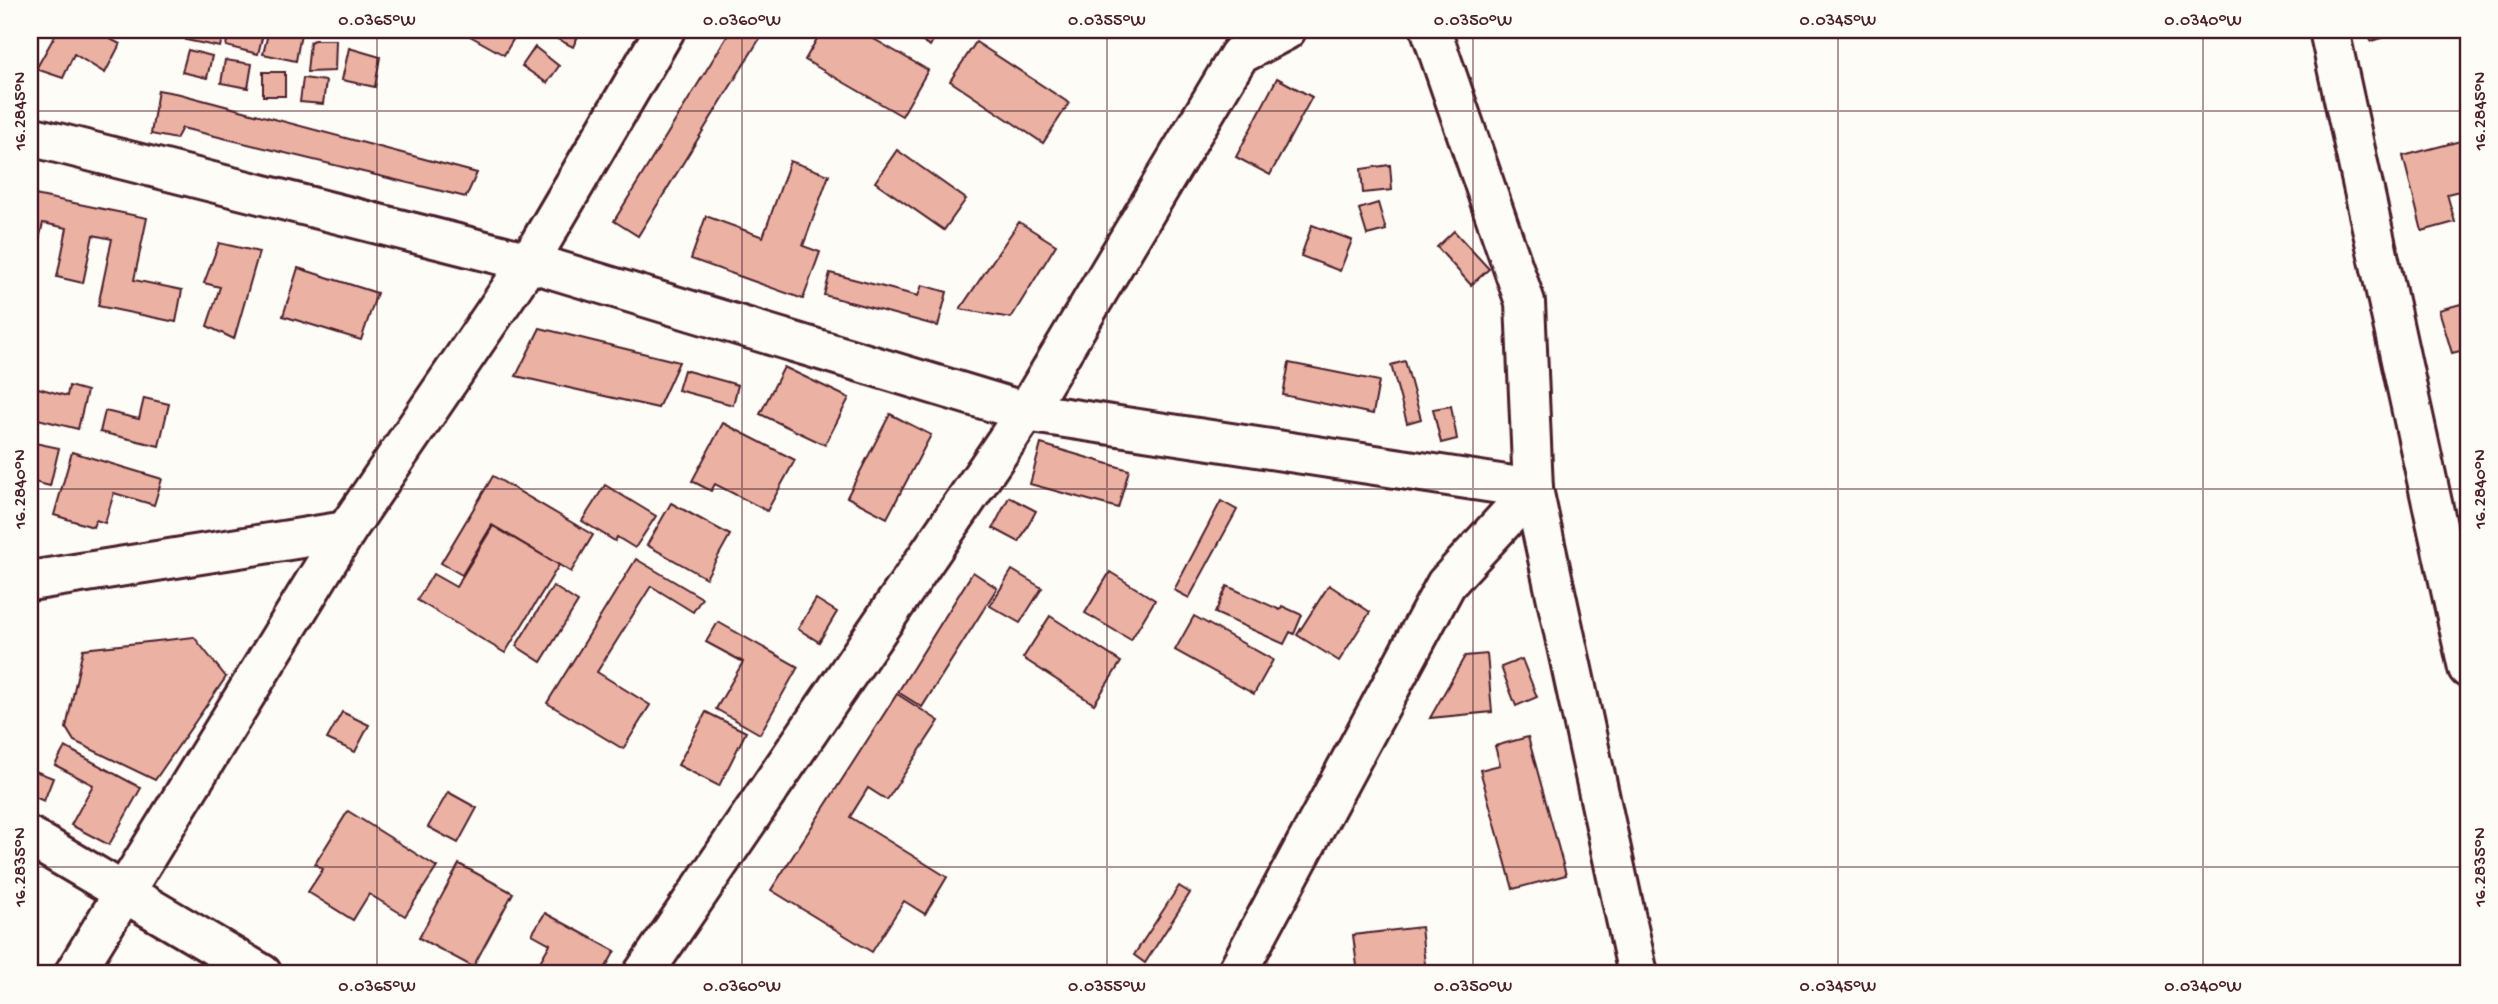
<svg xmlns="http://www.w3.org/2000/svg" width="2498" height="1004" font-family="'Gochi Hand',sans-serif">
  <rect width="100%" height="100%" fill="#fdfcf7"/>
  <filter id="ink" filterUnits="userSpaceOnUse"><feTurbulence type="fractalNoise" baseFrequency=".0143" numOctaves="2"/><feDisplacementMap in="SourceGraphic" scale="14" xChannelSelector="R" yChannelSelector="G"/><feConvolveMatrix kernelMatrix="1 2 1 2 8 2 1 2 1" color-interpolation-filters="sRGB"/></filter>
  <g filter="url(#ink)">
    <g fill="#ebb2a3" stroke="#4a1f2b" stroke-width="2">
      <path d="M58,30h35l27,14 -15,29 -31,-19 -11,24 -27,-9z"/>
      <path d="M188,30h36l-4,17 -34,-7z"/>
      <path d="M229,30h35l-6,24 -32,-8z"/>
      <path d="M269,30h19l13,3 -5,28 -33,-7z"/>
      <path d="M474,30h26l14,8 -10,17 -34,-19z"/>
      <path d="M540,30h41l-8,17z"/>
      <path d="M731,30h34l-127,206 -24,-15z"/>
      <path d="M822,30h36l70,40 -26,46 -97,-56z"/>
      <path d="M901,30h38l-9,16z"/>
      <path d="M2368,30h41l-38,11z"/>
      <path d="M314,40h22l-1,31 -28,1 3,-30z"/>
      <path d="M976,42l93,61 -26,40 -93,-62z"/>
      <path d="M535,47l24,19 -12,17 -25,-17z"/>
      <path d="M349,48l31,9 -5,30 -33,-7z"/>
      <path d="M188,50l24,6 -5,22 -25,-6z"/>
      <path d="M225,60l27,4 -4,24 -27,-5z"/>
      <rect x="263" y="72" width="22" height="24"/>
      <path d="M303,78l23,3 -3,23 -23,-2z"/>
      <path d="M1277,78l35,19 -42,78 -34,-18z"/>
      <path d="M158,90l22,4 297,79 -11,24 -284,-69 -6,11 -25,-5z"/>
      <path d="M2468,139v50l-21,5 8,28 -33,9 -19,-75z"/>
      <path d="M897,150l69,49 -22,31 -69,-48z"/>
      <path d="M790,161l39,14 -26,71 17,6 -17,47 -112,-40 15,-43 57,21z"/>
      <path d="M1390,165l2,25 -29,3 -2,-24z"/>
      <path d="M30,194l117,24 -13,62 48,10 -6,32 -78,-16 14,-67 -19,-4 -10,48 -26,-6 10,-49 -24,-5 -13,53z"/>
      <path d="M1378,203l8,27 -19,5 -8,-26z"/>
      <path d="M1019,222l37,23 -45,73 -51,-9z"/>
      <path d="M1312,225l40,15 -12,31 -39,-15z"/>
      <path d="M1454,231l35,38 -18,16 -34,-38z"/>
      <path d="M219,243l40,9 -25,87 -27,-13 13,-39 -16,-4z"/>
      <path d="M298,268l79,25 -16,47 -78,-24z"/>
      <path d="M830,273l88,23 4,-11 25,7 -9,34 -114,-31z"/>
      <path d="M2468,302v47l-16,4 -13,-43z"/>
      <path d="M540,328l139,34 -21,46 -142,-32z"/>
      <path d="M1405,361l16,58 -14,4 -16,-58z"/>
      <path d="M1289,363l90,18 -6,33 -90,-19z"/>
      <path d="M784,367l65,31 -24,47 -65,-31z"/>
      <path d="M684,370l54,15 -5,20 -55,-15z"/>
      <path d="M30,375l4,1 -3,10 36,10 2,-10 18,5 -9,38 -48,-12z"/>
      <path d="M144,398l25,6 -10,42 -59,-14 5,-21 34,8z"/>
      <path d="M1451,406l6,33 -16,4 -8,-34z"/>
      <path d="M890,414l41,21 -44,83 -40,-21z"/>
      <path d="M723,423l72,37 -28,51 -52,-27 -4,7 -19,-10z"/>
      <path d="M30,442l29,6 -9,38 -20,-5z"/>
      <path d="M1041,444l88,26 -11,38 -88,-24z"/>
      <path d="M72,452l90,27 -8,26 -40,-12 -9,30 -9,-3 -3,7 -39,-12z"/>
      <path d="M493,476l100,59 -22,37 -79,-47 -30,50 -21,-12z"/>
      <path d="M605,485l51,31 -21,32 -18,-11 -2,4 -33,-20z"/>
      <path d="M1009,497l27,14 -17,31 -26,-14z"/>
      <path d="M1221,501l16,9 -48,88 -15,-8z"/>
      <path d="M671,503l59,32 -24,43 -59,-33z"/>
      <path d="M493,526l66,39 -54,88 -88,-53 16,-26 23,13z"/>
      <path d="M636,559l66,39 -9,14 -42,-26 -54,86 53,33 -27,44 -76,-46z"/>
      <path d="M1012,570l30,18 -22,35 -30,-17z"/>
      <path d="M973,572l24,16 -75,119 -24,-15z"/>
      <path d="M1110,572l45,28 -24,40 -46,-27z"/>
      <path d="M1329,585l41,27 -31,49 -42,-26z"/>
      <path d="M553,586l25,16 -37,60 -25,-16z"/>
      <path d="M1227,586l53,24 2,-4 20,9 -8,19 -4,-2 -6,12 -69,-31z"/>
      <path d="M816,599l21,13 -18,30 -21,-13z"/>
      <path d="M1050,616l71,46 -27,42 -71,-46z"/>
      <path d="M1194,616l79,44 -19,34 -79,-44z"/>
      <path d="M718,622l80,45 -38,67 -44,-25 27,-47 -37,-20z"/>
      <path d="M194,637l32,40 -71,103 -81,-39 -8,-13 17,-79z"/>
      <path d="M1487,654l5,58 -62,6 35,-62z"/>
      <path d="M1522,659l15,38 -21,9 -15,-39z"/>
      <path d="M897,694l42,27 -52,79 -19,-12 -18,29 97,60 -22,37 -21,-13 -32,51 -101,-62z"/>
      <path d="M342,712l27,13 -14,27 -28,-13z"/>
      <path d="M706,712l40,20 -27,54 -41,-21z"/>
      <path d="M1528,737l38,138 -53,14 -33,-119 20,-5 -5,-19z"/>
      <path d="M65,747l76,41 -32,57 -38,-20 22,-40 -38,-20z"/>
      <path d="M30,769l23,9 -9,23 -14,-6z"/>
      <path d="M448,792l29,16 -19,35 -30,-16z"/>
      <path d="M348,811l89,56 -32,49 -36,-22 -16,26 -45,-28 15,-23 -8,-5z"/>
      <path d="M459,864l54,29 -40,74 -54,-29z"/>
      <path d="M1179,886l11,7 -45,70 -11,-8z"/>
      <path d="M545,913l70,38 -13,23h-69l17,-30 -18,-10z"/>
      <path d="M1421,927l5,47h-68l-5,-39z"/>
    </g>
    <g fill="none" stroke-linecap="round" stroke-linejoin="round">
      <defs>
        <g id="street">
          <path d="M2329,30l139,638"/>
          <path d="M30,136l499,126 497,150 507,77"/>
          <path d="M30,581l316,-50"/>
          <path d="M30,837l232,137"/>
          <path d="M74,974l272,-443 183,-269 136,-232"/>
          <path d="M643,974l383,-562 213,-357 47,-25"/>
          <path d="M1236,974l210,-390 87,-95"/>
        </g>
        <path id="secondary" d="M1431,30l94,272 8,187 105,485"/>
      </defs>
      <use href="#street" stroke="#4a1f2b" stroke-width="44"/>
      <use href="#secondary" stroke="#4a1f2b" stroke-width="44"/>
      <use href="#street" stroke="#fdfcf7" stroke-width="38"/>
      <use href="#secondary" stroke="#fdfcf7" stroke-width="38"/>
    </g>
  </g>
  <path fill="none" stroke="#4a1f2b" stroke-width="2" stroke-opacity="0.45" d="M377,30v944M742,30v944M1107,30v944M1473,30v944M1838,30v944M2203,30v944M30,111h2438M30,489h2438M30,867h2438"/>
  <rect width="2498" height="1004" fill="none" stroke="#fdfcf7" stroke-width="77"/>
  <rect x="38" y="38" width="2422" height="927" fill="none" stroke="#4a1f2b" stroke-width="2.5"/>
  <g font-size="18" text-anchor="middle" fill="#4a1f2b">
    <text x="377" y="25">0.0365°W</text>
    <text x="742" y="25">0.0360°W</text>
    <text x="1107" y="25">0.0355°W</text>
    <text x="1473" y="25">0.0350°W</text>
    <text x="1838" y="25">0.0345°W</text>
    <text x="2203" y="25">0.0340°W</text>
    <text transform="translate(19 111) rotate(-90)" y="6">16.2845°N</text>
    <text transform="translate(2479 111) rotate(-90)" y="6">16.2845°N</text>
    <text transform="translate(19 489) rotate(-90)" y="6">16.2840°N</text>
    <text transform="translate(2479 489) rotate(-90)" y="6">16.2840°N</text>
    <text transform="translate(19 867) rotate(-90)" y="6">16.2835°N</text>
    <text transform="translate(2479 867) rotate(-90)" y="6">16.2835°N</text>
    <text x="377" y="991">0.0365°W</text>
    <text x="742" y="991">0.0360°W</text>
    <text x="1107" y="991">0.0355°W</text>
    <text x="1473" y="991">0.0350°W</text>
    <text x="1838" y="991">0.0345°W</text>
    <text x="2203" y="991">0.0340°W</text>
  </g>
</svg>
